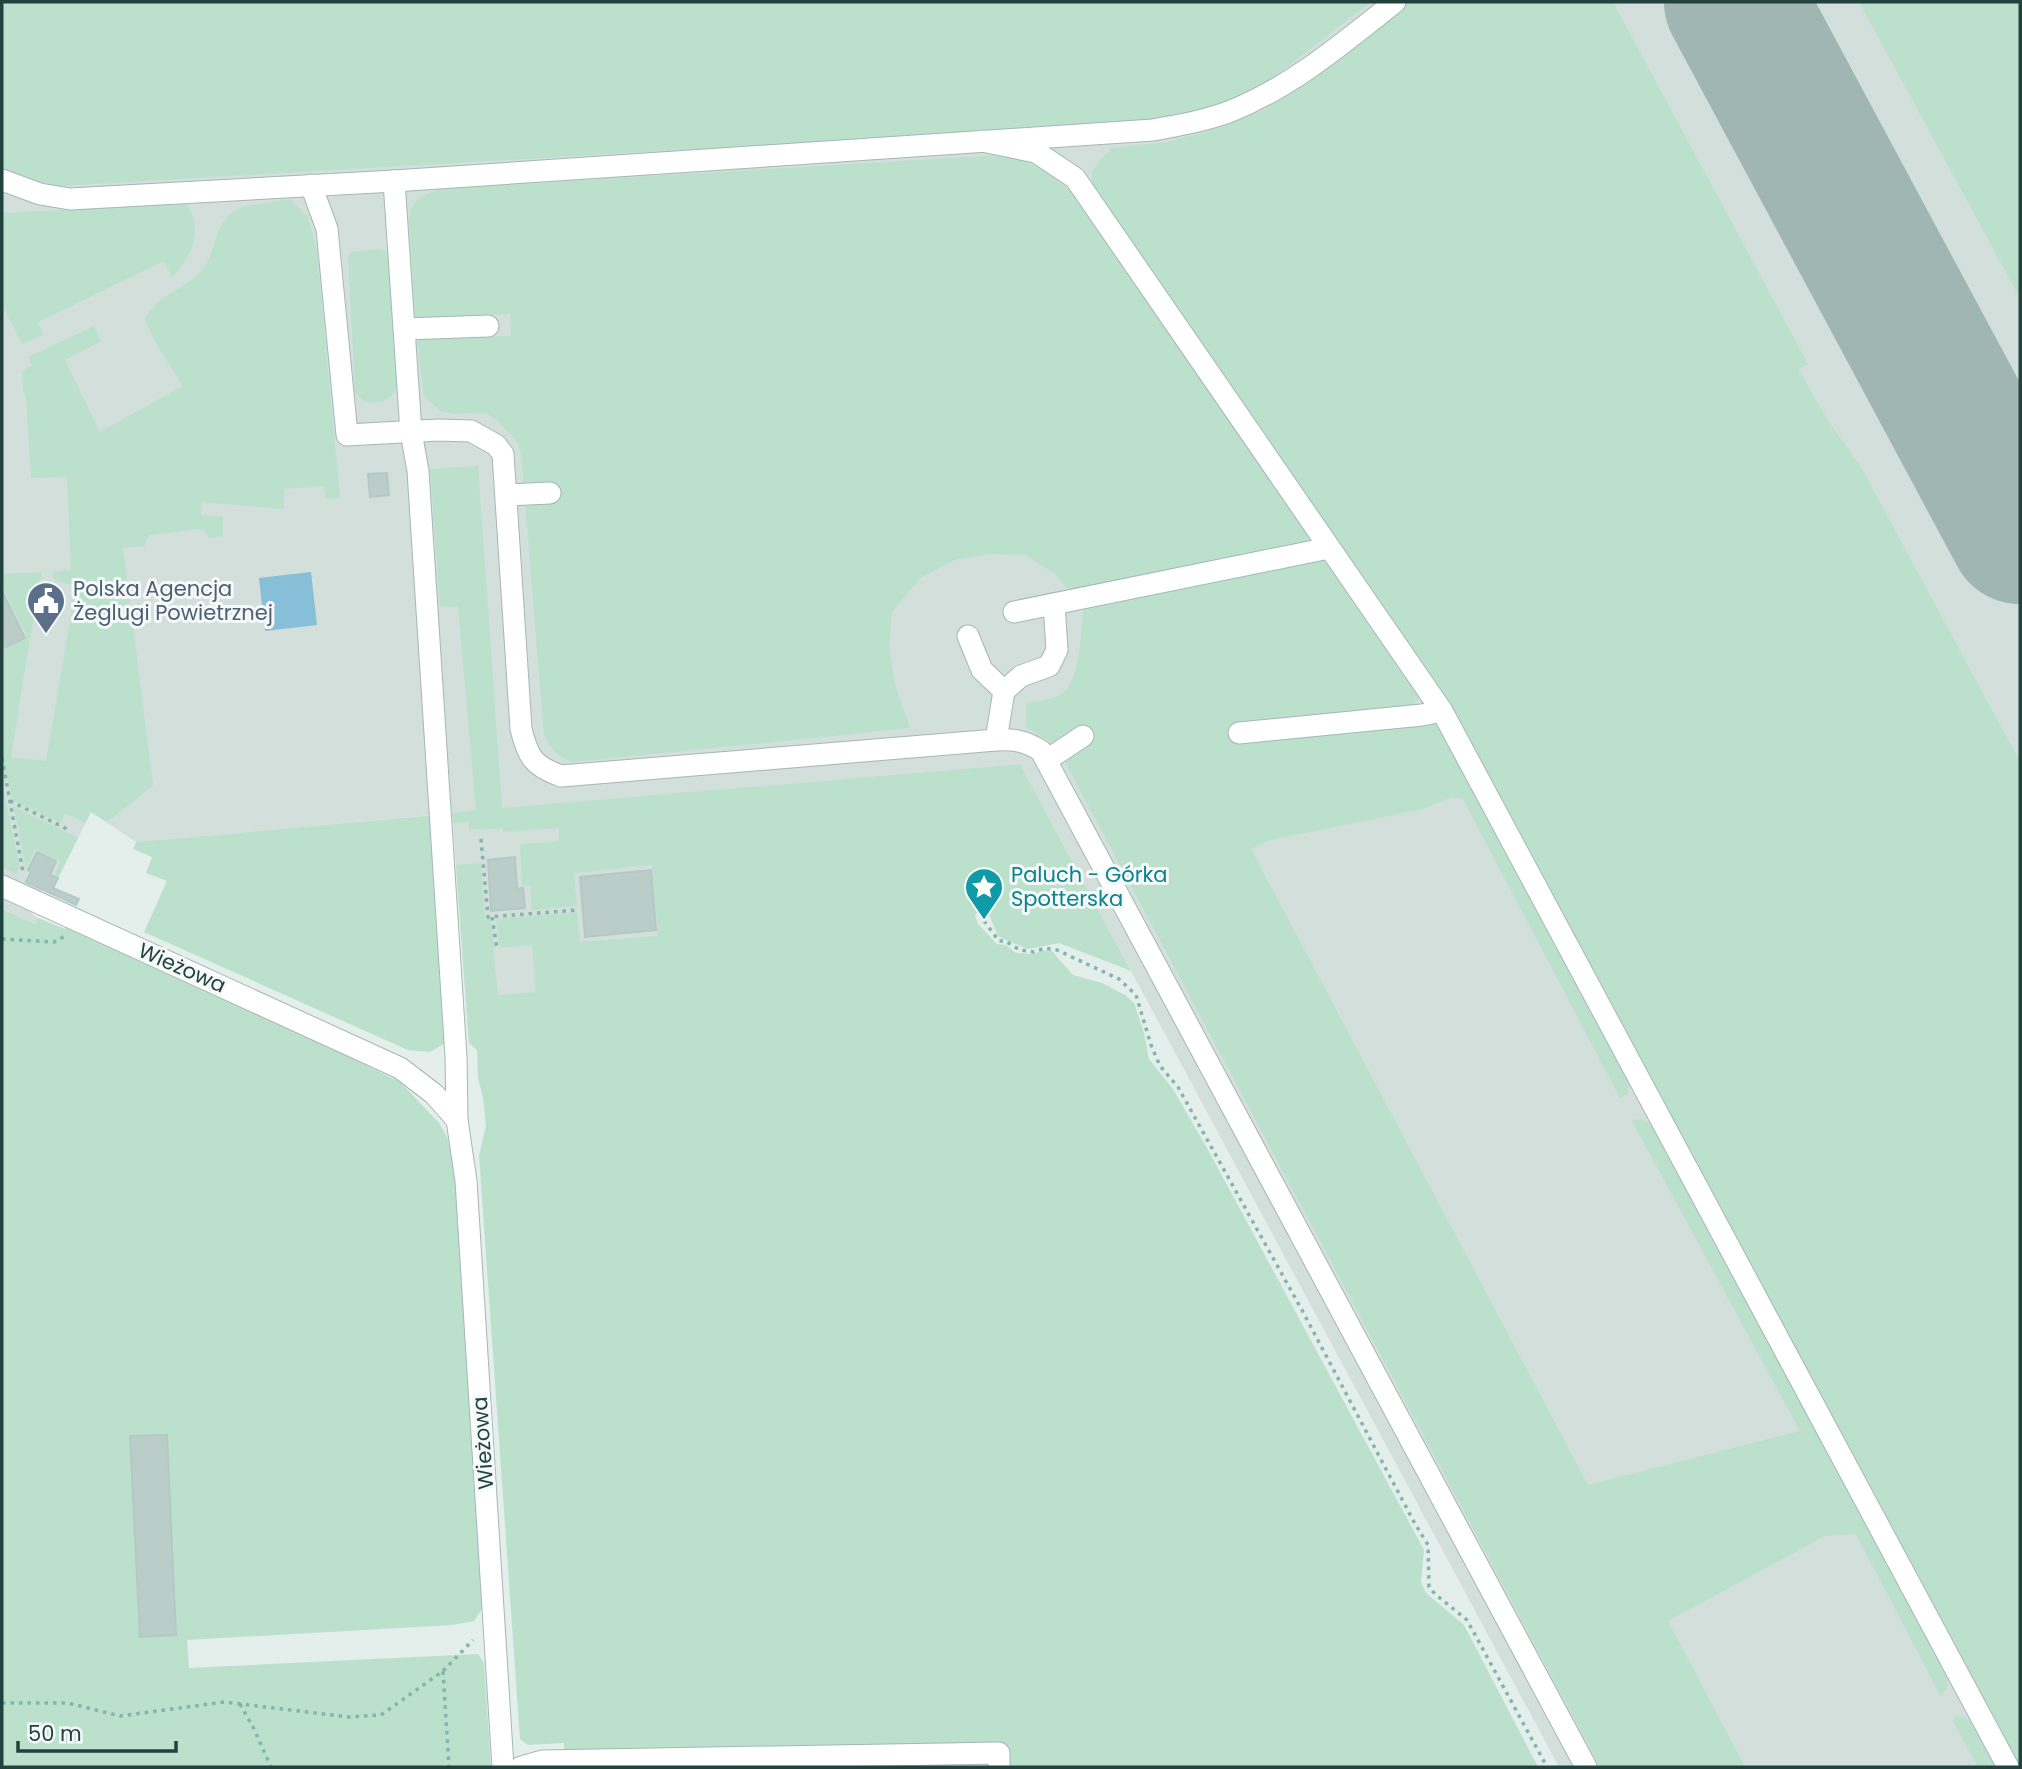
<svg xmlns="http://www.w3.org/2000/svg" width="2022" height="1769" font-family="Poppins,sans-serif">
  <rect width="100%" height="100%" fill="#e4eeeb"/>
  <path fill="#d2dfdb" d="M2,2h2018v1765h-461l-539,-1003 -335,29v267l-216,-16 -17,-231 -316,29 -45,-30 -38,76 -9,-4 -12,30 6,4 -3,6 -33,-15z"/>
  <g fill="#bbe1cc">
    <path d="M2,2h1369l-101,78 -44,21 -50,15 -51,8 -1065,62 -37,-8 -21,-10z"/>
    <path d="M1408,2h205l195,362 -10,5 33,56 30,42 159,295v1003l-571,-1064 -357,-516v-14l19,-23 56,-6 49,-13 43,-17 31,-18z"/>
    <path d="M1859,2h161v296z"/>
    <path d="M1000,155l21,5 26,10 23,21 244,352 -244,48 -16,-18 -28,-18 -39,-1 -33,6 -34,18 -28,34 -3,35 6,38 15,43 -338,34 -16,-8 -12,-18 -23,-285 -6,-12 -16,-17 -13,-9 -31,1 -13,-2 -18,-16 -7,-55 1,-4 72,-5 1,4h20l-1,-22 -19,1 -1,4 -73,-1 -2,-3 -6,-96c4,-21 13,-23 31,-30z"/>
    <path d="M290,199l18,18 9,34 23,247 -14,1 -2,-13 -40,3v20l-82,-7 -1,13 22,2v19l-15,2 -3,-7 -7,-2 -48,6 -3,3 -2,8 -22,2 30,238 -46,36 -16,-10 -6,11 -20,-10 -4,10 -49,-23 -4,-21 -6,5 18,83 -4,7 -14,-7v-216l25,-14 -25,-51v-12l40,-2 -12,66 -19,119 35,4 30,-175 -22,-6 -2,-8 19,-2 -4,-93 -36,1 -5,-82 -3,-5 -1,-20 10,-5 -4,-9 66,-31 7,15 -36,19 35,72 83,-46 -28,-44 -10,-23c12,-24 35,-27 53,-45 21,-19 13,-50 38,-64 11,-6 41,-8 54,-11z"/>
    <path d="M186,204c19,25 5,53 -14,73l-8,-16 -126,61 5,13 -21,9 -20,-40v-91z"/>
    <path d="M380,249l9,3 8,135c-8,18 -32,23 -42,4l-7,-134 3,-5z"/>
    <path d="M478,466l24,342 518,-44 111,207 -72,-28 -31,6 -27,-11 -3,-2 -12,-29 -11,8 3,9 19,20 9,1 10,8 19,1 5,-3 11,-1 22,25 29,8 23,12 9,8 10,30 5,26 24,30 34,59 217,402 -3,32 5,11 38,32 74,142h-532l-1,-19 -441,6v-11l-36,2 -8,-6 -41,-584 7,-29 -3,-28 -5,-20 -1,-28 -8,-7 -13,-178 25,-2 4,56h6l4,29 -2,1 5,46 38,-3 -4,-47 -32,3 -4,-29 81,-7 3,30 78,-6 -6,-71 -78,8 3,33 -45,4 -2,-25h-8l-2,-41 39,-3v-13l-56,4v-4l-34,2v-8l-16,1 -1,-10 24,-3 -18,-203 -18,-1 -10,-137z"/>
    <path d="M1311,559l5,3 10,-1 95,134 -10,13 25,15 193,356 -1,15 -8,4 -157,-299 -10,-2 -31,12 -151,31 -20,9 337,636 212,-54 -168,-310c10,-4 16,1 24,7l292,546 -1,16 -7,5 -84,-161 -31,2 -157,85 77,146h-145l-537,-1009 -3,-15 -10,-1 -24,-15v-24c12,-2 29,-3 38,-11 17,-14 17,-66 20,-87z"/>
    <path d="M14,807l64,31 -20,40 -4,-2 7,-15 -26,-12 -9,19z"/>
    <path d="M435,815l12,227 -17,10 -22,-2 -264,-118 23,-51 -21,-8 6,-16 -19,-8 3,-7z"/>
    <path d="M2,909l33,15 3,-6 27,11 3,-7 67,30 265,130 39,41 8,14 9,32 26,440 -8,12 -22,4 -265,15 2,28 289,-14 6,9 7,104h-489z"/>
    <path d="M1958,1716c21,3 30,35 39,51h-19l-26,-47z"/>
  </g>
  <path fill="#87bed8" d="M311,572l6,53 -52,6 -6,-53z"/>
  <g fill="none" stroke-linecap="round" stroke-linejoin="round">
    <path stroke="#a0b6b2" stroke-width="142" d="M1735,2l285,531"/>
  </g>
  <g fill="#bbcdc8" stroke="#b5c9c4" stroke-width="2">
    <path d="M387,473l2,22 -19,2 -2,-23z"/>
    <path d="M2,591l23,47 -23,11z"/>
    <path d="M37,852l19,9 -6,14 8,3 -5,10 26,11 -3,6 -50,-23 5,-10 -3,-2z"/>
    <path d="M515,857l2,32 6,-1 2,20 -34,3 -3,-51z"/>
    <path d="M651,870l5,60 -71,7 -5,-60z"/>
    <path d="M167,1435l9,200 -36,2 -10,-201z"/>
  </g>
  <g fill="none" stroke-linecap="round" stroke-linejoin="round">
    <defs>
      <g id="minor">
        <path d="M982,141l54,11 39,26 367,533 566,1056"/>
        <path d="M2,180l38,14 30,5 324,-18 759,-51c26,-5 52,-9 78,-19 62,-25 112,-68 164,-109"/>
        <path d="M394,181l17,251 7,39 38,586 1,63 9,61 37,586"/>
        <path d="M311,185l16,44 20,206 91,-5 33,1 25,14 7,9 18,275c7,28 12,37 40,47l435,-36c18,-1 30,1 45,11l545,1016"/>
        <path d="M405,329l83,-3"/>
        <path d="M507,495l43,-2"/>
        <path d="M1014,612l315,-64"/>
        <path d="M968,636l14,34 22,21"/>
        <path d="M1239,733l183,-18 20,-4"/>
        <path d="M996,740l8,-49 17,-15 28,-10 8,-16 -3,-46"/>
        <path d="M1047,760l36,-24"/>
        <path d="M2,886l398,182 34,26 23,26"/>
        <path d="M521,1767l21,-6 457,-8v14"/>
      </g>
    </defs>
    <use href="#minor" stroke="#a6b7b4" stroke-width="23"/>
    <g stroke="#81b5ad" stroke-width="3.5" stroke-dasharray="3.5 5" stroke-linecap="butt">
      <path d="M2,758l21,114"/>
      <path d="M10,801l61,30"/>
      <path d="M481,839l7,78 89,-7"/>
      <path d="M492,917l5,31"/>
      <path d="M984,921l15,20h6l15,9 14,2 11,-4 12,2 62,29 17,16 15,50 9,21 18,21 125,225 111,210 14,23 1,42 6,7 32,26 80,147"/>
      <path d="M2,939l52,3 11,-6"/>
      <path d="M443,1671l30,-31"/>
      <path d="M2,1703h66l52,13 104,-14 125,15 32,-2 62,-44 6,96"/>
      <path d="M240,1704l13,23 18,40"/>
    </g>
    <use href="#minor" stroke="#fff" stroke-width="21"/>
  </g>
  <defs>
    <symbol id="civic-pin" viewBox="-11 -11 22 30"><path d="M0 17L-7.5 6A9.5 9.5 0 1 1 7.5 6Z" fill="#5c6f8a" stroke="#f5faf8"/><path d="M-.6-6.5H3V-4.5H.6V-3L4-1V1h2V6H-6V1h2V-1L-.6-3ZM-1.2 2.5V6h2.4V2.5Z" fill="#fff"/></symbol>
    <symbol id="sight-pin" viewBox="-11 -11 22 30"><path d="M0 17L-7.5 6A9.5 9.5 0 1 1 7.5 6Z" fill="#0f9aa8" stroke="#f5faf8"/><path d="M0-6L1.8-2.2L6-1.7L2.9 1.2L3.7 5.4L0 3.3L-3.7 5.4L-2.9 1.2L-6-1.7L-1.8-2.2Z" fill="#fff"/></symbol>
  </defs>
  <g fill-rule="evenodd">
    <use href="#civic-pin" x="24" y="579" width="44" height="60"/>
    <use href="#sight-pin" x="962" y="865" width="44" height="60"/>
  </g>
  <g text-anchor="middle" stroke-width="6" stroke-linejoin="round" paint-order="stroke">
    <g font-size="21" fill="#4e5e75" stroke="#f5faf8" text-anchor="start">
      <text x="73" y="596">Polska Agencja<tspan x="73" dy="24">Żeglugi Powietrznej</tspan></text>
    </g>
    <g font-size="21" fill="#0d838f" stroke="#f5faf8" text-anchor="start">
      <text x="1011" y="882">Paluch - Górka<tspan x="1011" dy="24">Spotterska</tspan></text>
    </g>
    <g font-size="21" fill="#21423f" stroke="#f5faf8">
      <text transform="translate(182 968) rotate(24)" y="7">Wieżowa</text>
      <text transform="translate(483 1443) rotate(-94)" y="7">Wieżowa</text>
    </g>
  </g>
  <rect width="2022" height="1769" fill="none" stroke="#21423f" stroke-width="7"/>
  <path d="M18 1741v10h158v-10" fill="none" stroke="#21423f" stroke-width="3.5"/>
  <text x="28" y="1741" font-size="21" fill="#21423f" stroke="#f5faf8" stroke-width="5" paint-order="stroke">50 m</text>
</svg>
